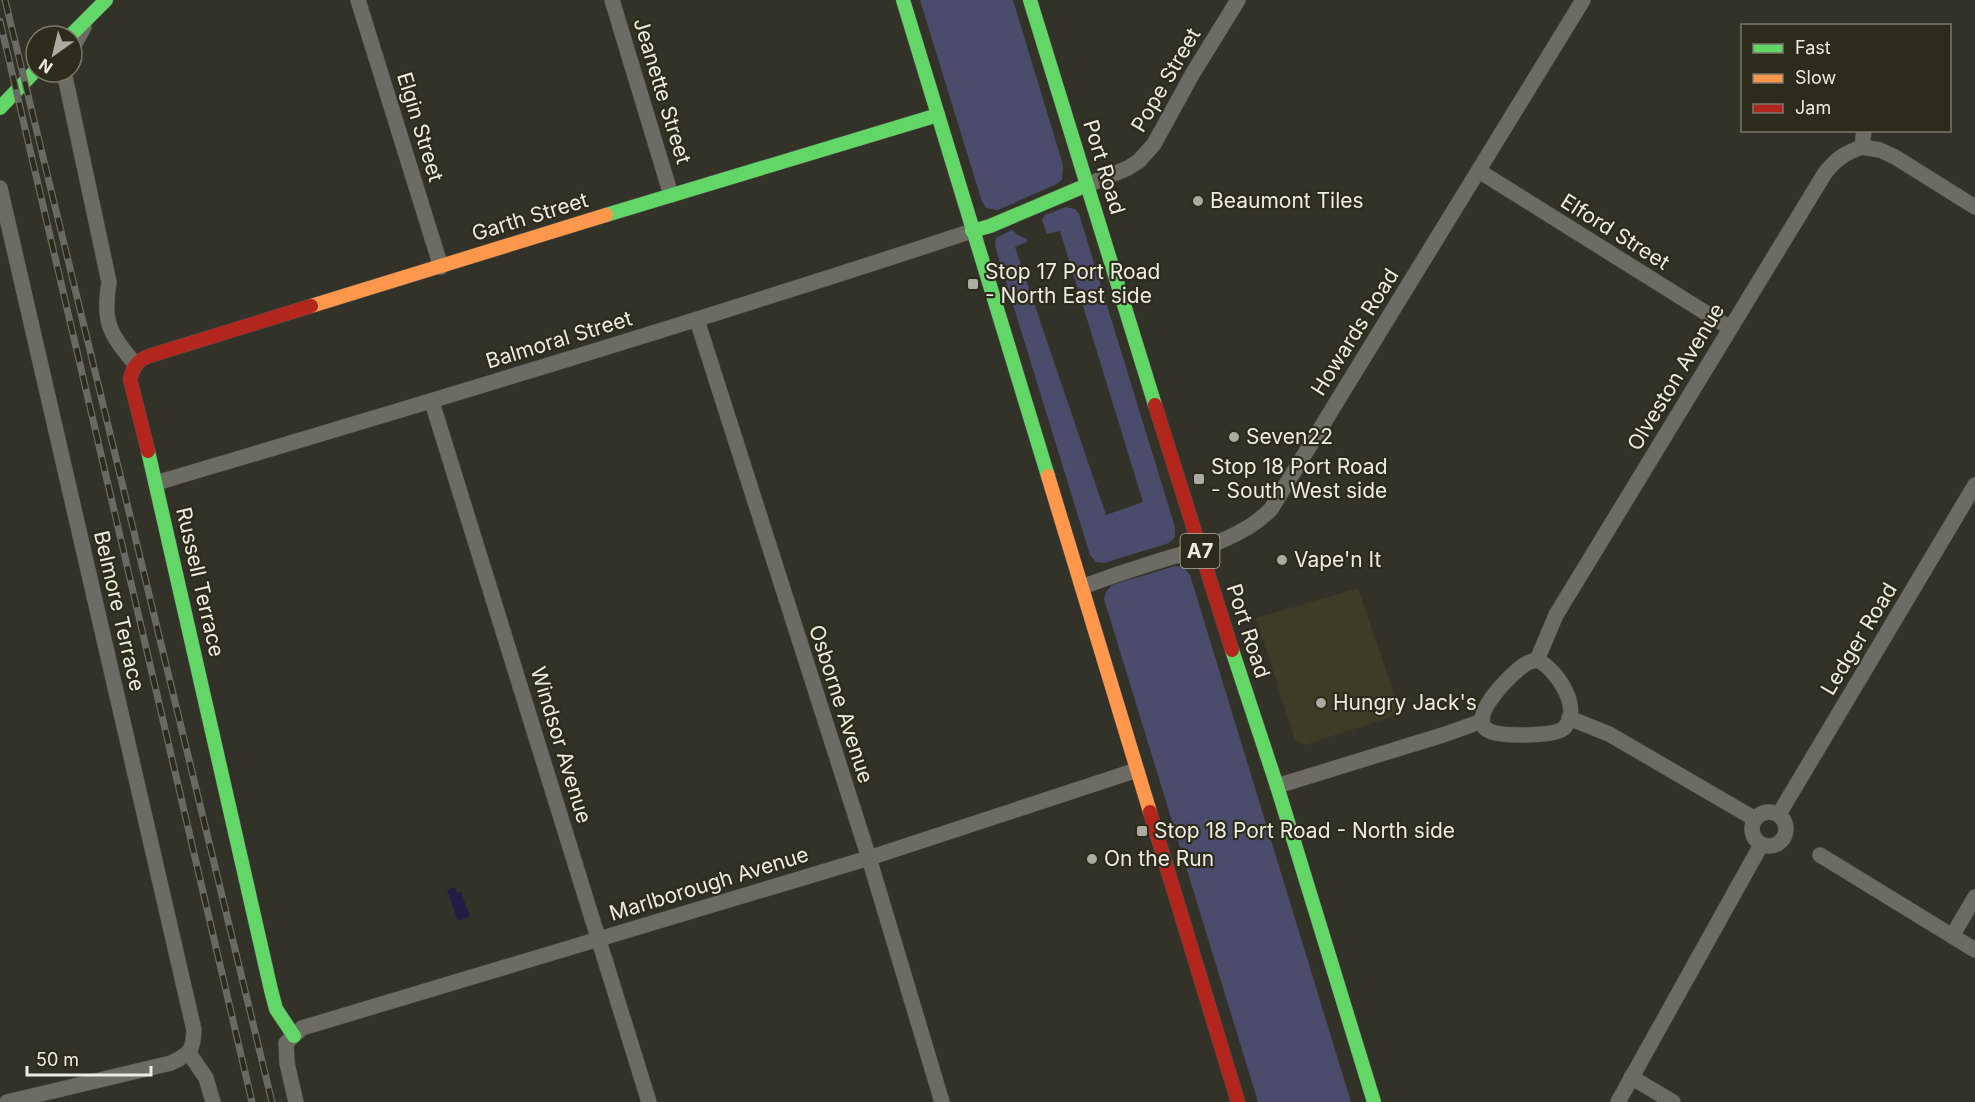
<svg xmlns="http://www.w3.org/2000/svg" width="1975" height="1102" font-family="Inter,sans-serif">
  <rect width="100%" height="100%" fill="#333229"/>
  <path fill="#3e3b26" d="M1358,588l43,126 -97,31 -9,-5 -39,-122z"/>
  <g fill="#4b4b6c">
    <path d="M920,0h93l50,165 -1,15 -5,4 -59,26 -12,-2 -4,-6z"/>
    <path d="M1066,207l9,2 4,5 96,313v10l-6,6 -65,20 -8,-1 -6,-7 -95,-309 1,-8 16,-8 6,5 9,4v3l-12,5 91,268 37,-13 -83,-271 -13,3 -5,-14 3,-5z"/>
    <path d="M1175,566l9,2 6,7 161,527h-93l-154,-503 2,-7 6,-7z"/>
  </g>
  <path fill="#211d45" d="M455,887l2,6 4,-1 9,24 -12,5 -11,-31z"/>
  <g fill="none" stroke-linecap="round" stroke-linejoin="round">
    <defs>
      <g id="street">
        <path d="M358,0l83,267"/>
        <path d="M612,0l59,195"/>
        <path d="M72,49l12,-22"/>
        <path d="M64,72l45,210c-7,40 1,52 26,82"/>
        <path d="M1862,147l18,3 15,7 80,50"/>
        <path d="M1479,171l251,157"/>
        <path d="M1087,185l41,-17 11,-7 15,-17 39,-71 45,-73"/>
        <path d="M0,188l194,842c-1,21 -4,24 -23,33l-164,39"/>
        <path d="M697,320l172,538 73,244"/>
        <path d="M432,402l217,700"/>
        <path d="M156,483c273,-81 546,-163 816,-252"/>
        <path d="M1082,587c19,-7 38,-14 58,-20 43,-15 99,-24 131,-58l312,-509"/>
        <path d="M1537,660l19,-45 269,-442c11,-14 20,-20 37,-26l2,-17"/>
        <path d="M1537,660c20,9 46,49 27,68 -8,9 -61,8 -72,4 -31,-10 20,-59 32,-67 4,-3 8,-4 13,-5z"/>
        <path d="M1569,718l40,16 146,85"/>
        <path d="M1277,786l169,-52 36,-13"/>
        <circle cx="1769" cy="829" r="17"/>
        <path d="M1779,814l196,-329"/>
        <path d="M1820,855l155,95"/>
        <path d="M1952,936l23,-39"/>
        <path d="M189,1053l17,25 7,24"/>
        <path d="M1631,1077l42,25"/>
        <path d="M296,1102l-9,-39 -1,-20 16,-15 567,-170 268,-88"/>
        <path d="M1618,1102l143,-257"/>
      </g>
      <g id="fast">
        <path d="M903,0l145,476"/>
        <path d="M1030,0l125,405"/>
        <path d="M70,36l36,-36"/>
        <path d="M0,108l36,-38"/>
        <path d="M606,215l332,-100"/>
        <path d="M972,231l18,-5 97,-41"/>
        <path d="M148,451l123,539 5,19 18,27"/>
        <path d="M1232,650l45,136 97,316"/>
      </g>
      <g id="slow">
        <path d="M311,306l295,-91"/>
        <path d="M1048,476l102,336"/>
      </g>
      <g id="jam">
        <path d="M1155,405l77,245"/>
        <path d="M148,451l-18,-72c3,-12 8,-19 19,-23l162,-50"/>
        <path d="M1150,812l88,290"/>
      </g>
    </defs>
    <use href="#street" stroke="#515048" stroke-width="16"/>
    <use href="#fast" stroke="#515048" stroke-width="15"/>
    <use href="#slow" stroke="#515048" stroke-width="15"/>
    <use href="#jam" stroke="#515048" stroke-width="15"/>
    <use href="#street" stroke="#6c6b64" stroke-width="15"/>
    <use href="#fast" stroke="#63d668" stroke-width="14"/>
    <use href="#slow" stroke="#ff974d" stroke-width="14"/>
    <use href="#jam" stroke="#b3261e" stroke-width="14"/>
    <defs>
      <g id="rail">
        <path d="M5,0l267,1102"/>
        <path d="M0,21l252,1081"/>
      </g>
    </defs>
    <use href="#rail" stroke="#6a6963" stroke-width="7"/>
    <use href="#rail" stroke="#2d2b1b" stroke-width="4.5" stroke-dasharray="14" stroke-linecap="butt"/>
  </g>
  <g fill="#acaba1" stroke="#2d2b1b" stroke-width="2">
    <circle cx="1198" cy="201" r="6"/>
    <rect x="967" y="278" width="12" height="12" rx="3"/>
    <circle cx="1234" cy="437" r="6"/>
    <rect x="1193" y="473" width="12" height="12" rx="3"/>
    <circle cx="1282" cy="560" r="6"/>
    <circle cx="1321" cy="703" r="6"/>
    <rect x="1136" y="825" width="12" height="12" rx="3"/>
    <circle cx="1092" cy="859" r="6"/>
  </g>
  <g text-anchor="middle" stroke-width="4.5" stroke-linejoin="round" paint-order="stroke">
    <rect fill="#2d2b1b" stroke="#b3b2a6" stroke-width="1.5" x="1180.5" y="534" width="39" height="34" rx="4.5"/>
    <g font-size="20" font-weight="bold" fill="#edece2">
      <text x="1200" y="558">A7</text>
    </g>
    <g font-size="21" fill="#edece2" stroke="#2d2b1b">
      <text transform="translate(1166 80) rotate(-60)" y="7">Pope Street</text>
      <text transform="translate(662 91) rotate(73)" y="7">Jeanette Street</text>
      <text transform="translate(420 127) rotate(73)" y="7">Elgin Street</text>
      <text transform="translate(1104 167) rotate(73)" y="7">Port Road</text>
      <text transform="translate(530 217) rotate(-17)" y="7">Garth Street</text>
      <text transform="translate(1615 232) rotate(32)" y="7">Elford Street</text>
      <text transform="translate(1355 332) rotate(-58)" y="7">Howards Road</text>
      <text transform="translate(559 340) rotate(-17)" y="7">Balmoral Street</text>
      <text transform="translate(1676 377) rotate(-59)" y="7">Olveston Avenue</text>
      <text transform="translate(200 582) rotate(77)" y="7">Russell Terrace</text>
      <text transform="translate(119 611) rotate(77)" y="7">Belmore Terrace</text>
      <text transform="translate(1248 631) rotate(72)" y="7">Port Road</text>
      <text transform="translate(1859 639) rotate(-59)" y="7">Ledger Road</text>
      <text transform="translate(841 704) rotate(72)" y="7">Osborne Avenue</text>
      <text transform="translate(561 745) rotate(73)" y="7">Windsor Avenue</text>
      <text transform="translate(709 884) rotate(-17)" y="7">Marlborough Avenue</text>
    </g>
    <g font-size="21" fill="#edece2" stroke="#2d2b1b" text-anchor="start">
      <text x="1210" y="208">Beaumont Tiles</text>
      <text x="985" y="279">Stop 17 Port Road<tspan x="985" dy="24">- North East side</tspan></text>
      <text x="1246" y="444">Seven22</text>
      <text x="1211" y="474">Stop 18 Port Road<tspan x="1211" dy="24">- South West side</tspan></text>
      <text x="1294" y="567">Vape'n It</text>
      <text x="1333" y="710">Hungry Jack's</text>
      <text x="1154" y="838">Stop 18 Port Road - North side</text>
      <text x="1104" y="866">On the Run</text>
    </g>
  </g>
  <rect x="1741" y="24" width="210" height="108" fill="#2d2b1b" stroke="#7a786b" stroke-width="1.5"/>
  <rect x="1753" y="44" width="30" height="9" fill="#63d668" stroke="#7a786b" stroke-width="1.5"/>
  <text x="1795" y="54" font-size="18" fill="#edece2">Fast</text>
  <rect x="1753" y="74" width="30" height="9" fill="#ff974d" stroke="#7a786b" stroke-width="1.5"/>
  <text x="1795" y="84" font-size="18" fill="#edece2">Slow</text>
  <rect x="1753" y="104" width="30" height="9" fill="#b3261e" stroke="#7a786b" stroke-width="1.5"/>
  <text x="1795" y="114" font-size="18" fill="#edece2">Jam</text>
  <g transform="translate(54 54) rotate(214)"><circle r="28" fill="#2d2b1b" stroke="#7a786b" stroke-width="1.5"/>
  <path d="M0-4.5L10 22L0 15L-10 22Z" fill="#acaba1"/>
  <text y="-9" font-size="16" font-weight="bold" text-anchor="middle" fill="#edece2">N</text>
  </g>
  <path d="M27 1066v9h124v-9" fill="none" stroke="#edece2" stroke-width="3"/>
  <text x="36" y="1066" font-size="18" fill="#edece2" stroke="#2d2b1b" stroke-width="4.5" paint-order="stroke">50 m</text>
</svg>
